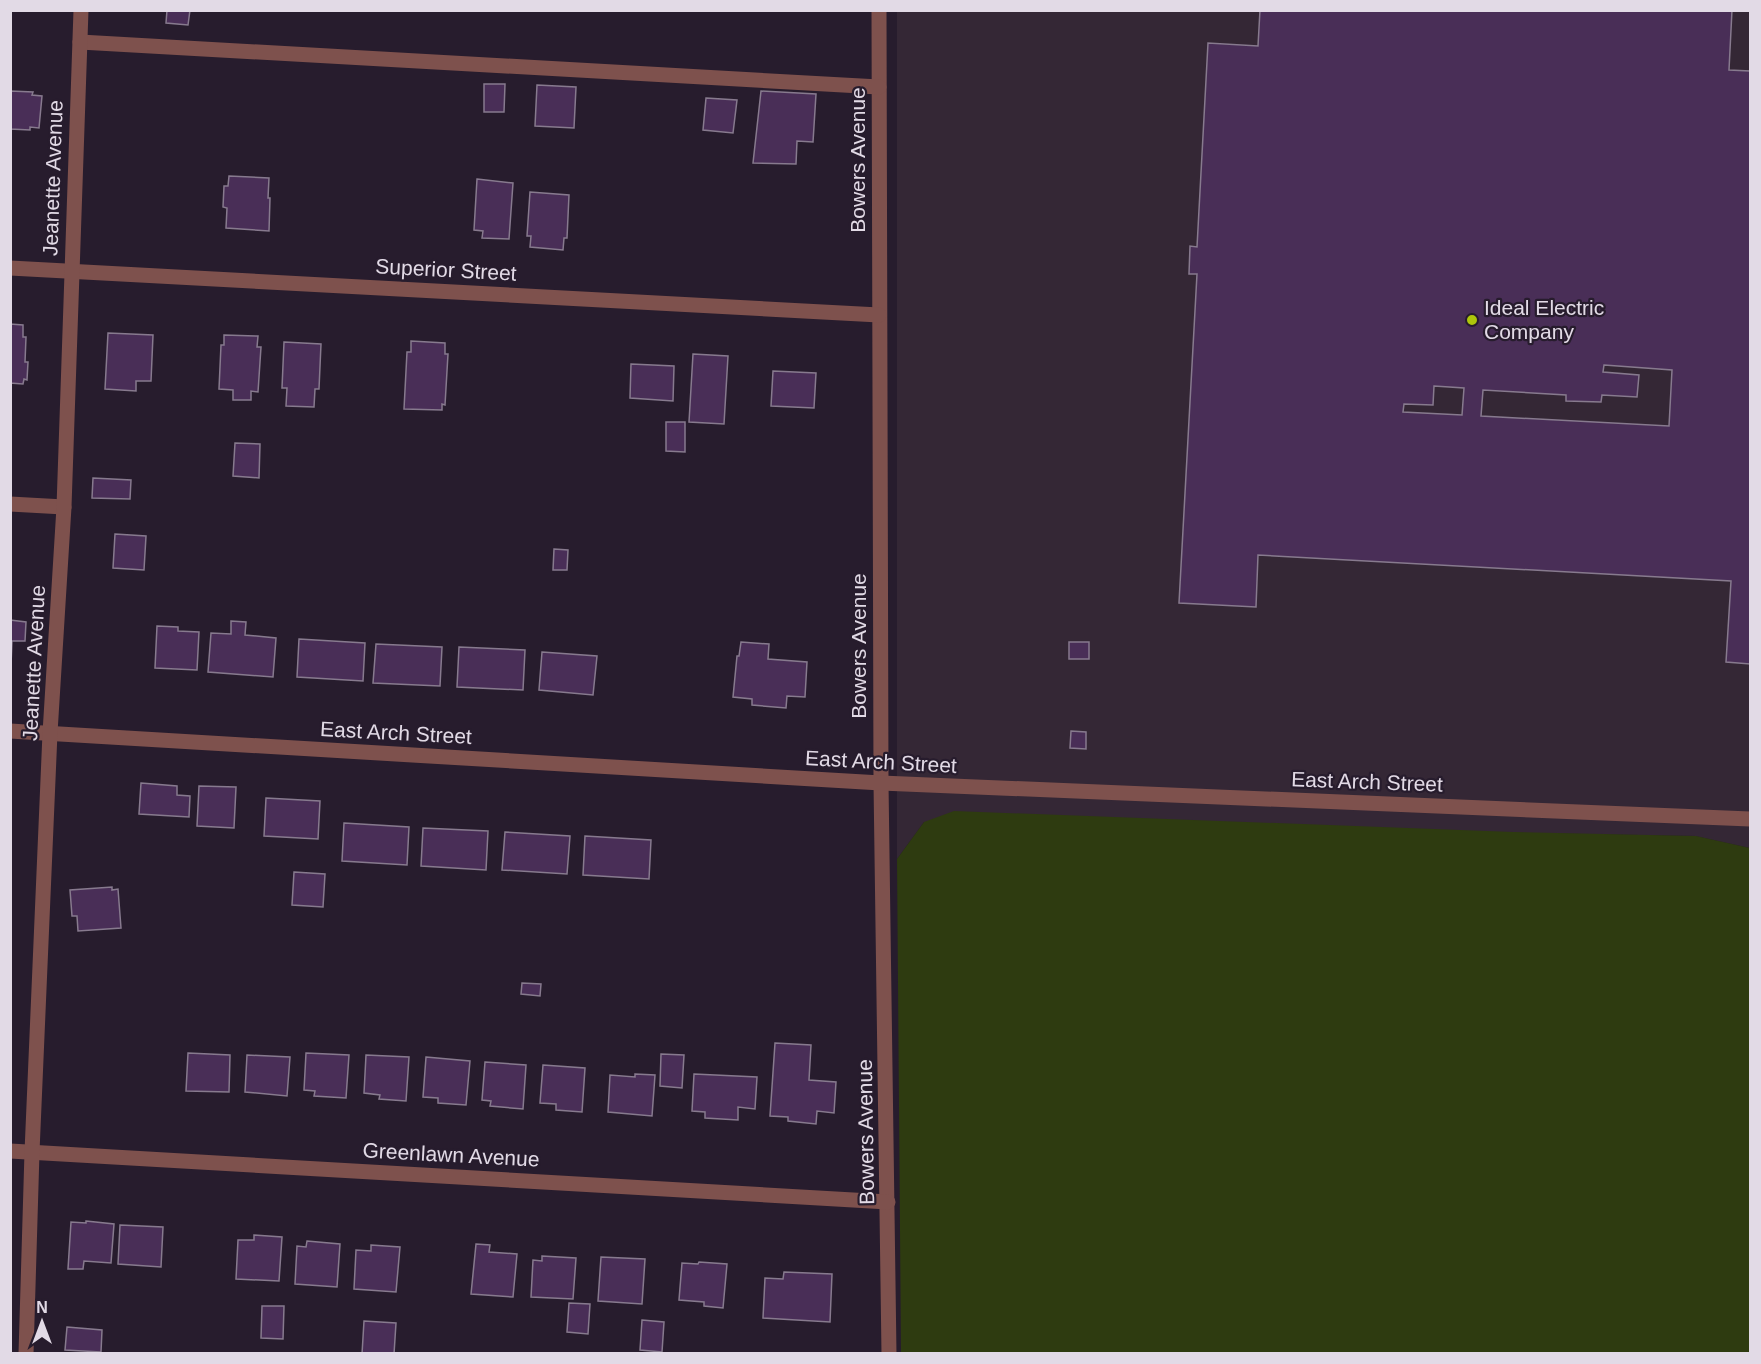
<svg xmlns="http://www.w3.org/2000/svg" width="1761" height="1364" font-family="Arial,sans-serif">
  <rect width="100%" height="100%" fill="#271c2d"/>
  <path fill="#342735" d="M897,11h853v837l-55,-12 -771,-14 -27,37z"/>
  <path fill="#2e3b10" d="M954,811l559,21 183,4 54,12v505h-849l-4,-494 27,-37z"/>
  <g fill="#492e57" stroke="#877a8e" stroke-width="1.5" fill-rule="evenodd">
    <path d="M167,10h23l-2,15 -22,-2z"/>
    <path d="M1260,10h472l-3,60 21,1v593l-24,-2 5,-81 -473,-26 -2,52 -77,-4 18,-329h-8l1,-28 7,1 11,-204 50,3zM1604,365l68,5 -3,56 -188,-10 2,-26 83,5v6l35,1 1,-7 35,2 2,-22 -36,-3zM1434,386l30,2 -2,27 -59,-3 1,-8 29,1z"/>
    <path d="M484,84h21l-1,28h-20z"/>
    <path d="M537,85l39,2 -2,41 -39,-2z"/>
    <path d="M10,91l23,1 -1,3 10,1 -3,32 -9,-1v3l-20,-1z"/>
    <path d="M761,91l55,3 -3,48 -16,-1 -1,23 -43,-1z"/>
    <path d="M706,98l31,2 -4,33 -30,-3z"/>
    <path d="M229,176l40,2 -1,20h2l-1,33 -43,-3 1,-20 -4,-1 1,-21h4z"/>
    <path d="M477,179l36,4 -4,56 -27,-1 1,-7 -9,-1z"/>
    <path d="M530,192l39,3 -2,43h-3l-1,12 -33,-3 1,-11h-4z"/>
    <path d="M10,324l13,1v12h3l-1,25h3l-1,18 -3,-1 -1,5 -13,-1z"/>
    <path d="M108,333l45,2 -2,46h-15v10l-31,-2z"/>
    <path d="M224,335l34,1 -1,11h4l-3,45 -7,-1v9h-18v-10l-14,-1 2,-44h3z"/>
    <path d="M411,341l34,2v11h3l-3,51 -3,-1v6l-38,-1 3,-57h4z"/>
    <path d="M284,342l37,2 -2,45h-4l-1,18 -28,-1 1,-18h-5z"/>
    <path d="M693,354l35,2 -4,68 -35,-2z"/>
    <path d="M631,364l43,2 -1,35 -43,-3z"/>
    <path d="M773,371l43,2 -2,35 -43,-2z"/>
    <path d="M666,422h19v30l-19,-1z"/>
    <path d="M235,443l25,1 -1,34 -26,-2z"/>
    <path d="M93,478l38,2 -1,19 -38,-1z"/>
    <path d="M115,534l31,2 -2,34 -31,-2z"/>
    <path d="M554,549l14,1 -1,20h-14z"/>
    <path d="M10,620l16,2 -1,19h-13l-1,24z"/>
    <path d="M231,621l15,1 -1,13 31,3 -3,39 -65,-5 3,-39 20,1z"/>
    <path d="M157,626l21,1v4l21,1 -2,38 -42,-2z"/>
    <path d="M299,639l66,4 -2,38 -66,-4z"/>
    <path d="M741,642l28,2 -1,15 39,3 -2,35 -18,-1 -1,12 -34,-3v-6l-19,-2 4,-41h2z"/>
    <rect x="1069" y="642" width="20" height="17"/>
    <path d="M376,644l66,3 -2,39 -67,-3z"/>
    <path d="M459,647l66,3 -2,40 -66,-3z"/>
    <path d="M542,652l55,4 -4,39 -54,-5z"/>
    <path d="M1071,731l15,1v17l-16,-1z"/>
    <path d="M141,783l36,3v9l13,1 -1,21 -50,-3z"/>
    <path d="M199,786l37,1 -2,41 -37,-2z"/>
    <path d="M266,798l54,3 -2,38 -54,-3z"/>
    <path d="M344,823l65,4 -2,38 -65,-4z"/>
    <path d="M423,828l65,3 -2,39 -65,-4z"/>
    <path d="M505,832l65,4 -3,38 -65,-4z"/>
    <path d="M585,836l66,4 -2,39 -66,-4z"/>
    <path d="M294,872l31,2 -2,33 -31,-2z"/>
    <path d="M112,887v3l6,-1 3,39 -43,3 -1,-15h-5l-2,-26z"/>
    <path d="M522,983l19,1 -1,12 -19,-2z"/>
    <path d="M775,1043l36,2 -2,35 27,2 -2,31 -17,-2 -1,13 -28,-3v-4l-18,-1z"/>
    <path d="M188,1053l42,2 -1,37 -43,-1z"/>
    <path d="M306,1053l43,2 -3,43 -32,-2 1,-5 -11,-1z"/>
    <path d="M661,1054l23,1 -2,33 -22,-2z"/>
    <path d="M247,1055l43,2 -3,39 -42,-4z"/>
    <path d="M366,1055l43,2 -3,44 -27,-2 1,-4 -16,-2z"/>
    <path d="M426,1057l44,4 -4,44 -28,-2v-5l-15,-1z"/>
    <path d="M485,1062l41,3 -3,44 -33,-3 1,-5 -9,-1z"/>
    <path d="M543,1065l42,3 -3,44 -26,-2v-6l-16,-1z"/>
    <path d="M635,1074l20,1 -3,41 -44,-4 2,-37 25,2z"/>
    <path d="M694,1074l63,3 -2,32 -17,-2v13l-33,-2v-6l-13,-1z"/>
    <path d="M86,1221l28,3 -3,39 -27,-2 -1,8h-15l3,-47 15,1z"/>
    <path d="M120,1225l43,2 -2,40 -43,-3z"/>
    <path d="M254,1235l28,2 -3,44 -43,-2 2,-39h16z"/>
    <path d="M307,1241l33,3 -3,43 -42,-3 2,-38 9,1z"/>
    <path d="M476,1244l14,1 -1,7 28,2 -4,43 -42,-3z"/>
    <path d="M371,1245l29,2 -4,45 -42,-3 2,-39 15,1z"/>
    <path d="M542,1256l34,2 -3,41 -42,-2 2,-37 9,1z"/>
    <path d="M601,1257l44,2 -3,45 -44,-3z"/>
    <path d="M699,1262l28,2 -4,44 -19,-2v-4l-25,-2 3,-37 16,1z"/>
    <path d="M784,1272l48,2 -2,48 -67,-4 2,-40 18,1z"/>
    <path d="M569,1303l21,1 -2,30 -21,-2z"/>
    <path d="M262,1306h22l-1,33 -22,-1z"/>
    <path d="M642,1320l22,2 -2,30 -22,-2z"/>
    <path d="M364,1321l32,2 -2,31h-32z"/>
    <path d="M67,1327l35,3 -1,22 -36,-2z"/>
  </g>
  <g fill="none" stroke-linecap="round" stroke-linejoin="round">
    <g stroke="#7e514d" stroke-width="15">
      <path d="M879,10l2,773 8,571"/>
      <path d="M80,42l799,45"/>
      <path d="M10,268l869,47"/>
      <path d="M10,504l54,3"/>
      <path d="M10,731l871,52 869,36"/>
      <path d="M10,1151l878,51"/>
      <path d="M26,1354l6,-202 18,-419 14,-226 17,-497"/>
    </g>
  </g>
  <circle fill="#aec60b" stroke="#271c2d" stroke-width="2" cx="1472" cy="320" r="6"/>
  <g text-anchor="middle" stroke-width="4.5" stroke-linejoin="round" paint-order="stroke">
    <g font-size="21" fill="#e2dae6" stroke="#271c2d">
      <text transform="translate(858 160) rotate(-90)" y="7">Bowers Avenue</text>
      <text transform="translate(53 178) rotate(-88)" y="7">Jeanette Avenue</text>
      <text transform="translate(446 270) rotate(3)" y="7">Superior Street</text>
      <text transform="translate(859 646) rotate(-90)" y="7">Bowers Avenue</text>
      <text transform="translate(34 663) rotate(-87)" y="7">Jeanette Avenue</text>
      <text transform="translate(396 733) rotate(3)" y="7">East Arch Street</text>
      <text transform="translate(881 762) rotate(3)" y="7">East Arch Street</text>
      <text transform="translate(1367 782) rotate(2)" y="7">East Arch Street</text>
      <text transform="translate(866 1132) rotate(-91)" y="7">Bowers Avenue</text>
      <text transform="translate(451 1155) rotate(3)" y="7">Greenlawn Avenue</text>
    </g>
    <g font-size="21" fill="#e2dae6" stroke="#271c2d" text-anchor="start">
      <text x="1484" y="315">Ideal Electric<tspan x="1484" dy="24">Company</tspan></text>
    </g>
  </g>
  <rect width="1761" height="1364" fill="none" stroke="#e2dae6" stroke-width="24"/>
  <g transform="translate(42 1322)" stroke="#271c2d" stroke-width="4.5" paint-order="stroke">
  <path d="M0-4.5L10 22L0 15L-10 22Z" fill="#e2dae6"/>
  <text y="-9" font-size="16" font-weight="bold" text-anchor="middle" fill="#e2dae6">N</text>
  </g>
</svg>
